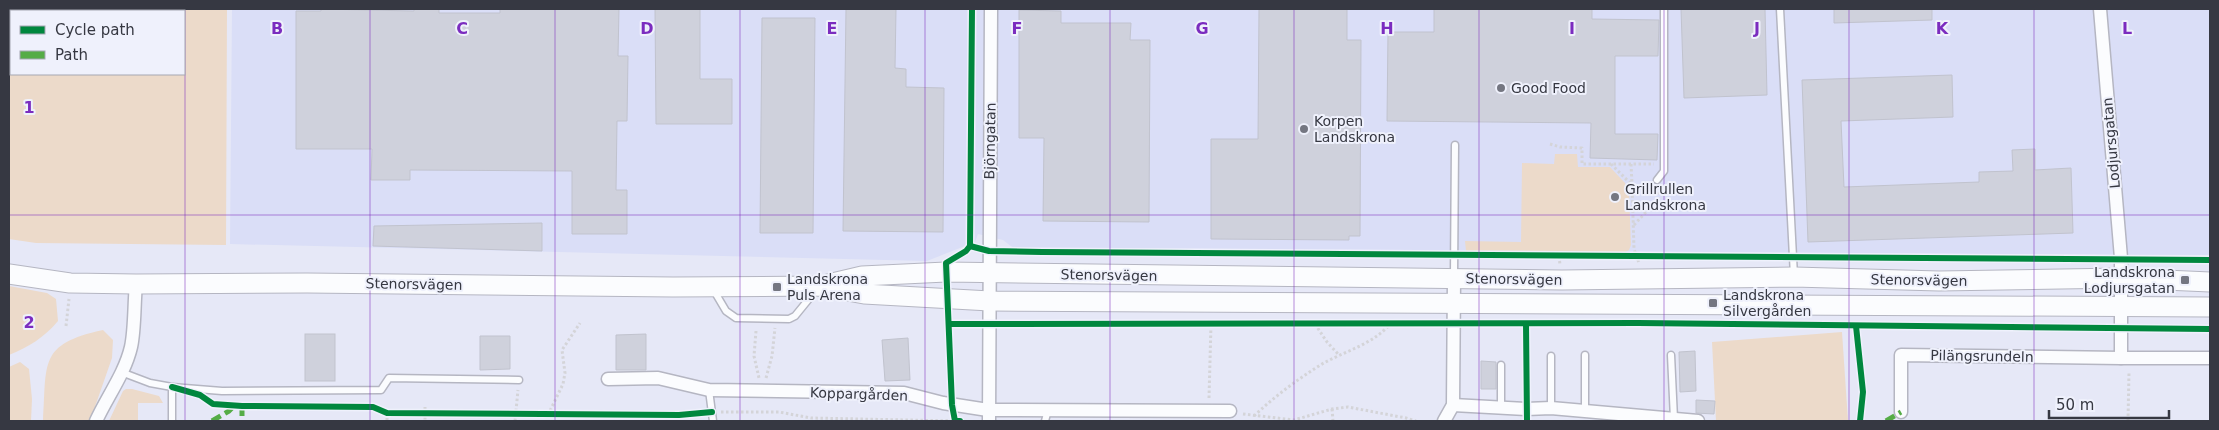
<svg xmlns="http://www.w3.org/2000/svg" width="2219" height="430" font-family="'DejaVu Sans',sans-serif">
  <rect width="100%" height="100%" fill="#e6e8f7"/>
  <path fill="#dadef7" d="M232,9h1978v246l-1194,-5 -13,-10 -25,-6 -3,8 -48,19 -697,-17z"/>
  <g fill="#ecdaca" fill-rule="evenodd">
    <path d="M9,9h218l-1,236 -190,-2 -27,-4zM11,11h173v63h-173z"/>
    <path d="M1555,154h22l1,13h32l15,16 4,9 2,53 -2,5 -5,3h-154l-4,-2 -1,-10 56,1 1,-79 32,1z"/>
    <path d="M9,286l38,7 9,6 2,22c-14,17 -30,26 -49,34z"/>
    <path d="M103,330l10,10 -1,18 -22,63h-47c4,-58 -5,-77 60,-91z"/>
    <path d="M1842,332l6,89h-132l-4,-79z"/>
    <path d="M20,362l9,7 3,30 -1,22h-22v-54z"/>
    <path d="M126,389h6l27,7 4,7h-25v18h-29l14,-30z"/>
  </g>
  <g fill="#cfd1dc" stroke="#c1c3ce">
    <path d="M321,9l93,2v-2h25v4h61v-4h119l-1,47h10l-1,65h-10l-1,69h11v44h-55v-63l-162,-1v10h-39l1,-31h-76v-138h25z"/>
    <path d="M655,9h45v70h32v45h-76z"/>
    <path d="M846,9h50l-1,59 11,1v18l38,1 -1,144 -100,-1z"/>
    <path d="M1259,9h88v31h14l-1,196h-11v4l-138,-1v-100h47z"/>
    <path d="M1434,9h158v10l67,1 -1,36h-43v78h43l-1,26 -67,-2 1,-35 -204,-2 1,-89h46z"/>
    <path d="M1681,9h84l2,86 -83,3z"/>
    <path d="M1834,9h98v11l-98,3z"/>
    <path d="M1019,10l42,1v12h70l-1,17h20l-1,182 -106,-1 1,-83h-25z"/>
    <path d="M762,18h53l-2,215h-53z"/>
    <path d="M1952,75l1,42 -112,4 3,66 135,-5v-10l34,-1 -1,-21 23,-1v21l36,-2 2,65 -265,9 -6,-162z"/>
    <path d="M542,223v28l-169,-5 1,-20z"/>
    <rect x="305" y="334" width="30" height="47"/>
    <path d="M646,334v36h-30v-35z"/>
    <path d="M480,336h30v33l-30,1z"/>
    <path d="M908,338l2,42 -25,1 -3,-41z"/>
    <path d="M1695,351l1,40 -16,1 -1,-40z"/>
    <path d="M1481,361l15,1v27h-15z"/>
    <path d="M1696,400l19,1 -1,13 -18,-1z"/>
  </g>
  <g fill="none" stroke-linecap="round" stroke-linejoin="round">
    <defs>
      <g id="lane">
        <path d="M1780,9l14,267"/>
        <path d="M1657,180l7,-9v-162"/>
        <path d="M1454,276l1,-131"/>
        <path d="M713,289l13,22 10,7 53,1 6,-3 22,-27"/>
        <path d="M1671,355l3,64"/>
        <path d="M1551,356v52"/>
        <path d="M121,372l29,11 22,4v34"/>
        <path d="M172,387l50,4 159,-1 8,-12 130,2"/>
        <path d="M709,390l4,31"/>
        <path d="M1501,408v-43"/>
        <path d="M1585,411v-56"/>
        <path d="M1045,421l3,-11"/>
      </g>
      <g id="street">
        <path d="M2121,358h89"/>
        <path d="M608,379l50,-1 51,12 195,3 39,10 45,7 242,1"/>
        <path d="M1453,405l73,4 25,-1 147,13"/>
        <path d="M1901,412v-57l220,3v-100l-21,-249"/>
        <path d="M96,421c11,-24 29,-48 35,-74 4,-18 3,-44 5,-63"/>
        <path d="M989,421l2,-412"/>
        <path d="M1444,421l9,-16 1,-126"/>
      </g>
      <g id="secondary">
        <path d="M9,274l61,9 66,1 171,-1 366,4 147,-1 44,8 126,7 1220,6"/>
        <path d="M828,284l34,-8 84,-4 616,8 232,-3 145,4 181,-3 90,4"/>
      </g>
    </defs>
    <use href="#lane" stroke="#b5b6c2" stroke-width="9"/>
    <use href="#street" stroke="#b5b6c2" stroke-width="15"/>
    <use href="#secondary" stroke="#b5b6c2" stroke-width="21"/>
    <g stroke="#d4d4d8" stroke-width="3" stroke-dasharray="2.5 2.5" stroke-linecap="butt">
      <path d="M1550,144l10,3 22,1v16h72"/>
      <path d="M1611,164l21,21 2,64 5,14"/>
      <path d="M1631,164l1,20"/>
      <path d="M1634,225l24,-26v-10"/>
      <path d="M1559,256l1,9"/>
      <path d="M1315,324l12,18 12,13"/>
      <path d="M66,326l3,-27"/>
      <path d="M756,331l-2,25 5,22"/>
      <path d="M766,378l6,-22 3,-28"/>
      <path d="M1209,398l2,-74"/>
      <path d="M425,407v14"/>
      <path d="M1332,409l1,12"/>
      <path d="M721,412h58l32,6 144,3"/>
      <path d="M387,413v8"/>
      <path d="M1243,414l51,6 38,-11 16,-2 58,11 10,3"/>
      <path d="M548,415l15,-31 2,-11 -3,-23 18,-27"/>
      <path d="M1254,416c21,-20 44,-37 68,-52 23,-13 52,-20 69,-41"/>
      <path d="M515,421l3,-31"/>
      <path d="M2128,421l1,-49"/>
    </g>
    <use href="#lane" stroke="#fbfcfe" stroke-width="6"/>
    <use href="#street" stroke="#fbfcfe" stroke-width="12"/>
    <use href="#secondary" stroke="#fbfcfe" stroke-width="19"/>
    <g stroke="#55ac46" stroke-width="5" stroke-dasharray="10 5" stroke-linecap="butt">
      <path d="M242,406v15"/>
      <path d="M212,421l17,-10 6,-6"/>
      <path d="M1886,421l15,-9"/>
    </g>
    <defs>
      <g id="cycleway">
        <path d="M970,246l19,5 53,1 1168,8"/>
        <path d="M949,324l689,-1 572,6"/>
        <path d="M1526,324l1,97"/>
        <path d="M1856,326l7,66 -3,29"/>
        <path d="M172,387l28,8 13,9 29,2 131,1 14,6 292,2 33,-3"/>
        <path d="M960,421h-5l-3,-16 -6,-142 20,-12 4,-5 2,-237"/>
      </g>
    </defs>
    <use href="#cycleway" stroke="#eff1fc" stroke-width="9"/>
    <use href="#cycleway" stroke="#00873e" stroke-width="6"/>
  </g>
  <path fill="none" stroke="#7b2cbf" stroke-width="1" stroke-opacity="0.55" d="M185,9v412M370,9v412M555,9v412M740,9v412M925,9v412M1110,9v412M1294,9v412M1479,9v412M1664,9v412M1849,9v412M2034,9v412M9,215h2201"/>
  <g fill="#747681" stroke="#eff1fc" stroke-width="2">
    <circle cx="1501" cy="88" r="5"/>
    <circle cx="1304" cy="129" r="5"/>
    <circle cx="1615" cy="197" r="5"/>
    <rect x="2180" y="275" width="10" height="10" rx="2.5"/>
    <rect x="772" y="282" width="10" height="10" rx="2.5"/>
    <rect x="1708" y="298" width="10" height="10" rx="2.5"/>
  </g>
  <g text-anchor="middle" stroke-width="4" stroke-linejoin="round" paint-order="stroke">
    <g font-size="14" fill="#363842" stroke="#eff1fc" text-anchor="start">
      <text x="1511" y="93">Good Food</text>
      <text x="1314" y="126">Korpen<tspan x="1314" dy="16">Landskrona</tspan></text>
      <text x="1625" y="194">Grillrullen<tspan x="1625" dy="16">Landskrona</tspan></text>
      <text x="2175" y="277" text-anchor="end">Landskrona<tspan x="2175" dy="16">Lodjursgatan</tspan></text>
      <text x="787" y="284">Landskrona<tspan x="787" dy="16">Puls Arena</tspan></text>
      <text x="1723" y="300">Landskrona<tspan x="1723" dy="16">Silvergården</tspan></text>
    </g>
    <g font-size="14" fill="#363842" stroke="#eff1fc">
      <text transform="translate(990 141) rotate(-89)" y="5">Björngatan</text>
      <text transform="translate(2111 143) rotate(-95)" y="5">Lodjursgatan</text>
      <text transform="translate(1109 275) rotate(1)" y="5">Stenorsvägen</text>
      <text transform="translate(1514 279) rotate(1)" y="5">Stenorsvägen</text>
      <text transform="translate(1919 280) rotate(1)" y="5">Stenorsvägen</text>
      <text transform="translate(414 284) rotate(1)" y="5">Stenorsvägen</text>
      <text transform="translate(1982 356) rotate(1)" y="5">Pilängsrundeln</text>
      <text transform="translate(859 394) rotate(2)" y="5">Koppargården</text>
    </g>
  </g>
  <g font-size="16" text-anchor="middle" font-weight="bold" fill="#7b2cbf" stroke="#eff1fc" stroke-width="4" stroke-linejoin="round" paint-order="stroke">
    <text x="277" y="34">B</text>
    <text x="462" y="34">C</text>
    <text x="647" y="34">D</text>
    <text x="832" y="34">E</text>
    <text x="1017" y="34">F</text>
    <text x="1202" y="34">G</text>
    <text x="1387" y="34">H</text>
    <text x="1572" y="34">I</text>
    <text x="1757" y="34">J</text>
    <text x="1942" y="34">K</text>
    <text x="2127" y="34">L</text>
    <text x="29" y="113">1</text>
    <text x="29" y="328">2</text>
  </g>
  <rect width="2219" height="430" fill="none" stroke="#363842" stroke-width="20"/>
  <rect x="10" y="10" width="175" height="65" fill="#eff1fc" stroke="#a5a7b2"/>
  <rect x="20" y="26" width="25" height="8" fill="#00873e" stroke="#a5a7b2"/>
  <text x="55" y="35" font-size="15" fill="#363842">Cycle path</text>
  <rect x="20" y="51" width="25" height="8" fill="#55ac46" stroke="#a5a7b2"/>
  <text x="55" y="60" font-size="15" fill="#363842">Path</text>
  <path d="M2049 410v8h120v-8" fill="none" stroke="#363842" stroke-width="2.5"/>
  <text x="2056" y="410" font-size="15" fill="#363842" stroke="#eff1fc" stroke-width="4" paint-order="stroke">50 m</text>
</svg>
